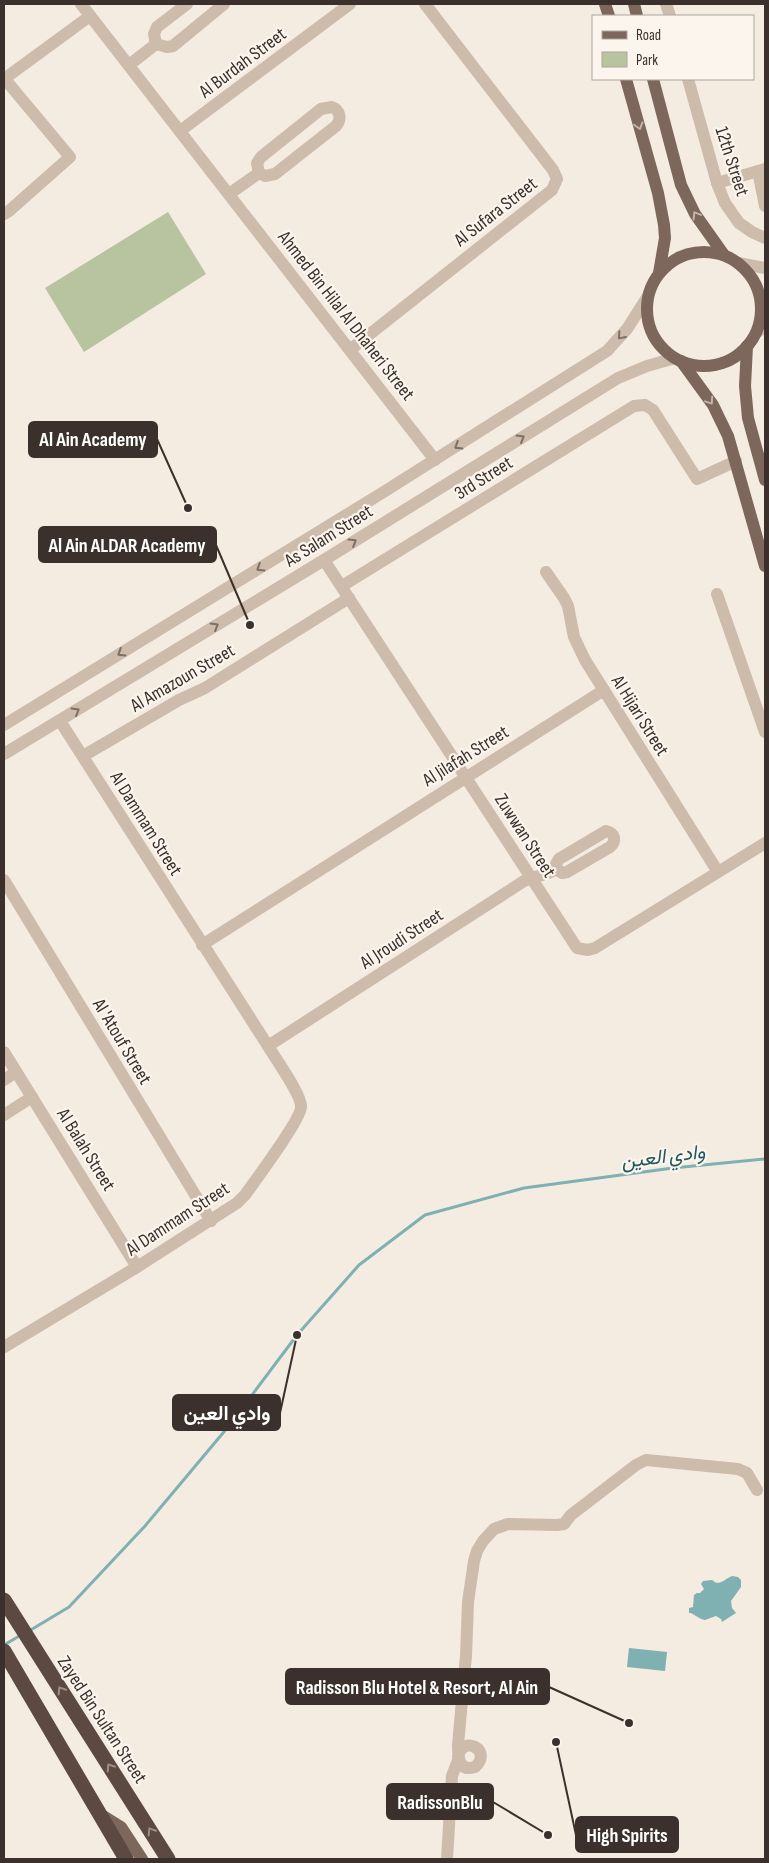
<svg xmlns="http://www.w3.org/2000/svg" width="769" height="1863" font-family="'Sofia Sans Condensed',Vazirmatn,sans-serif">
  <rect width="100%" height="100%" fill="#f4ebe1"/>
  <path fill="#b8c4a0" d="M168,212l38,62 -122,78 -39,-64z"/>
  <g fill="#7fb0b2">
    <path d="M732,1576l6,1 3,3v7l-10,14 1,7 4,5 -14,9 -1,-3 -5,-3 -11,4 -4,-1 -10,-6h-2v-5l4,-1 1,-12 3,-2h3l4,-4 -3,-5 2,-3 9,-1c8,7 12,-1 20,-4z"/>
    <path d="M629,1648l38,4 -2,19 -38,-4z"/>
  </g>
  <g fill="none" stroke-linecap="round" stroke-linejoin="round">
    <g stroke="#7fb0b2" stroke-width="3">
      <path d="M29,1631l40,-24 76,-81 83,-99 69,-92 62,-70 66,-50 99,-27 149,-20 92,-9"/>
      <path d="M4,1645l17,-10"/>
    </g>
    <g stroke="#cdbbac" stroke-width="12">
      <path d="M81,4l354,456"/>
      <path d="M666,4l4,12"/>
      <path d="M156,44l11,3 6,-1 51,-42"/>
      <path d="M156,44l-2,-10 3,-7 30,-23"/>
      <path d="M129,65l27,-21"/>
      <path d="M4,78l66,79 -61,54 -5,3"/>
      <path d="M4,79l86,-63"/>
      <path d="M688,79l29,104 8,20 14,20 13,9 13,6"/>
      <path d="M332,107c8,3 10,12 4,19l-61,48 -10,2 -6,-3 -2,-10 4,-6 60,-48z"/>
      <path d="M180,131l170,-127"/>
      <path d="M758,171l7,35"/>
      <path d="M717,183l48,-14"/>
      <path d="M229,194l30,-21"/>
      <path d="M738,263l27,5"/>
      <path d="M756,333l9,-7"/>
      <path d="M351,349l201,-159 5,-11 -4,-9 -128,-166"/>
      <path d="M324,560l253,388 11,2 7,-2 170,-105"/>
      <path d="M546,572l18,26 4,8 6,31 11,23 133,212"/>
      <path d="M342,586l292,-180 11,-1 8,5 44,69 39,-18"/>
      <path d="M717,594l48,138"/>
      <path d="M4,725l378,-232 225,-142 20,-22 21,-33"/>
      <path d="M4,754l320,-194 294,-182 29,-12 28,-8"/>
      <path d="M83,756l96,-56 26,-12 144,-90"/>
      <path d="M606,831c9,2 11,10 4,16l-43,25 -5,1 -5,-4 -1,-5 3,-5z"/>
      <path d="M4,880l207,341"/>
      <path d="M202,945l402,-255"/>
      <path d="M268,1046l256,-165c11,-6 20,-4 33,-12"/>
      <path d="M4,1052l133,215"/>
      <path d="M4,1080l12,-8"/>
      <path d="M4,1115l28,-18"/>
      <path d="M4,1347l133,-80 100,-64 8,-8c10,-14 56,-76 56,-88 1,-12 -26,-49 -33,-61l-208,-325"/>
      <path d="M458,1756c6,-22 35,-5 17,11 -16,5 -17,-9 -17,-22l8,-89 2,-54 6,-41 3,-10 6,-10 11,-12 14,-5 49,1 7,-1 7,-9 65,-50 10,-5 92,9 9,4 10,17"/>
      <path d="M447,1859l5,-83 6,-16"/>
    </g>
    <g stroke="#7d675c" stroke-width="12">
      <path d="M605,4l4,12"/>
      <path d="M634,4l3,12"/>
      <path d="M626,79l32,114 6,32 1,13 -6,35"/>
      <path d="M653,79l28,106 14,29 29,41"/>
      <circle cx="704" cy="309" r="57"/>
      <path d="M747,346l-2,40 3,32 17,62"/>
      <path d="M681,361l32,44 15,31 37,130"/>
      <path d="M100,1814l21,13 21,32"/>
    </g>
    <g stroke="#5c4a42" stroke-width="15">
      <path d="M4,1600l164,259"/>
      <path d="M4,1651l122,208"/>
    </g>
  </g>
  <defs><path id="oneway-chevron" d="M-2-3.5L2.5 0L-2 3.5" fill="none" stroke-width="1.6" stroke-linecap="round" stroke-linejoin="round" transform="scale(1.25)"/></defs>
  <g stroke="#c2b5ac">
    <use href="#oneway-chevron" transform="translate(639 126) rotate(74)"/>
    <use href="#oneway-chevron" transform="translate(696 215) rotate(-121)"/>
    <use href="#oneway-chevron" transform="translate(710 401) rotate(56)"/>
  </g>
  <g stroke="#7d6f65">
    <use href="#oneway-chevron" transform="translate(621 336) rotate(131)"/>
    <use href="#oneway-chevron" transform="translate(521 438) rotate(-31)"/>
    <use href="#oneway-chevron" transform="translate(458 446) rotate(148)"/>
    <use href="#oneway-chevron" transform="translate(353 542) rotate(-32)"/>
    <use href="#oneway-chevron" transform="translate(260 568) rotate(148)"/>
    <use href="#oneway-chevron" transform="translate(215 626) rotate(-31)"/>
    <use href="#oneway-chevron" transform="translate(121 653) rotate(148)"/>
    <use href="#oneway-chevron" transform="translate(76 711) rotate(-31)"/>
  </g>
  <g stroke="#9c8e87">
    <use href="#oneway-chevron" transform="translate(61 1690) rotate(-122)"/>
    <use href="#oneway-chevron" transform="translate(110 1767) rotate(-123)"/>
    <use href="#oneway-chevron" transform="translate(151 1831) rotate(-122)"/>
  </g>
  <g text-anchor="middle" stroke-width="4.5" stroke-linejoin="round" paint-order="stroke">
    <g font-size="19" fill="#3b302b" stroke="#fbf5ee">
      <text transform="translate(242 62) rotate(-37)" y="7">Al Burdah Street</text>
      <text transform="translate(733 161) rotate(72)" y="7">12th Street</text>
      <text transform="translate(495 211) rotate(-38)" y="7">Al Sufara Street</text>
      <text transform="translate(347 315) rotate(52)" y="7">Ahmed Bin Hilal Al Dhaheri Street</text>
      <text transform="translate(483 477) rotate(-32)" y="7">3rd Street</text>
      <text transform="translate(328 535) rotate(-32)" y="7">As Salam Street</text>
      <text transform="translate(182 677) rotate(-30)" y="7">Al Amazoun Street</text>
      <text transform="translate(641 715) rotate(58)" y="7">Al Hijari Street</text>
      <text transform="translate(465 755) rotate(-32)" y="7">Al Jilafah Street</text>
      <text transform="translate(147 823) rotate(58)" y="7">Al Dammam Street</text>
      <text transform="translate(526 835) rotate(57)" y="7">Zuwwan Street</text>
      <text transform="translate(401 938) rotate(-33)" y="7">Al Jroudi Street</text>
      <text transform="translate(123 1041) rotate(59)" y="7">Al 'Atouf Street</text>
      <text transform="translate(87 1149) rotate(58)" y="7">Al Balah Street</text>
      <text transform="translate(177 1218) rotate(-33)" y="7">Al Dammam Street</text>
      <text transform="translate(103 1719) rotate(57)" y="7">Zayed Bin Sultan Street</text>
    </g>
    <g font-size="20" font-style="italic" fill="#1f5a5e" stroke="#fbf5ee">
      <text transform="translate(663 1156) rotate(-7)" y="7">وادي العين</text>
    </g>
  </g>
  <path fill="none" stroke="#3b302b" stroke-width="2" d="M188 508L157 439M250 625L216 545M297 1335L280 1413M629 1723L549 1687M548 1835L493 1802M556 1742L576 1835"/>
  <g fill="#3b302b" stroke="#fbf5ee" stroke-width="2">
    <circle cx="188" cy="508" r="5"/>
    <circle cx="250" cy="625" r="5"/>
    <circle cx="297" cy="1335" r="5"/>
    <circle cx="629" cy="1723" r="5"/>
    <circle cx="548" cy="1835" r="5"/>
    <circle cx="556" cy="1742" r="5"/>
  </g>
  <g fill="#3b302b" stroke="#3b302b" stroke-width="2">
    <rect x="29" y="422" width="128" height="35" rx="5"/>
    <rect x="39" y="527" width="177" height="35" rx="5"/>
    <rect x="173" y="1395" width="107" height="35" rx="5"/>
    <rect x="286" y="1669" width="263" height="35" rx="5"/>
    <rect x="387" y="1784" width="106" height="35" rx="5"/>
    <rect x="576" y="1817" width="102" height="35" rx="5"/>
  </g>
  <g font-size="20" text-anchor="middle" font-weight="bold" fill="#fff">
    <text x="93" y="446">Al Ain Academy</text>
    <text x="127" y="552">Al Ain ALDAR Academy</text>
    <text x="227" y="1420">وادي العين</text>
    <text x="417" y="1694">Radisson Blu Hotel &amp; Resort, Al Ain</text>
    <text x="440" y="1809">RadissonBlu</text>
    <text x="627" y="1842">High Spirits</text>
  </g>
  <rect width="769" height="1863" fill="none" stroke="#3b302b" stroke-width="10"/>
  <rect x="592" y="15" width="162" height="65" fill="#fbf5ee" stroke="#aea6a0"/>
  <rect x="602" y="31" width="25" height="8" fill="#7d675c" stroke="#aea6a0"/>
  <text x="636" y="40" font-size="15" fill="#3b302b">Road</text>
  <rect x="602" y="52" width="25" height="15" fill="#b8c4a0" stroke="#aea6a0"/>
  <text x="636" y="65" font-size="15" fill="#3b302b">Park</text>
</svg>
